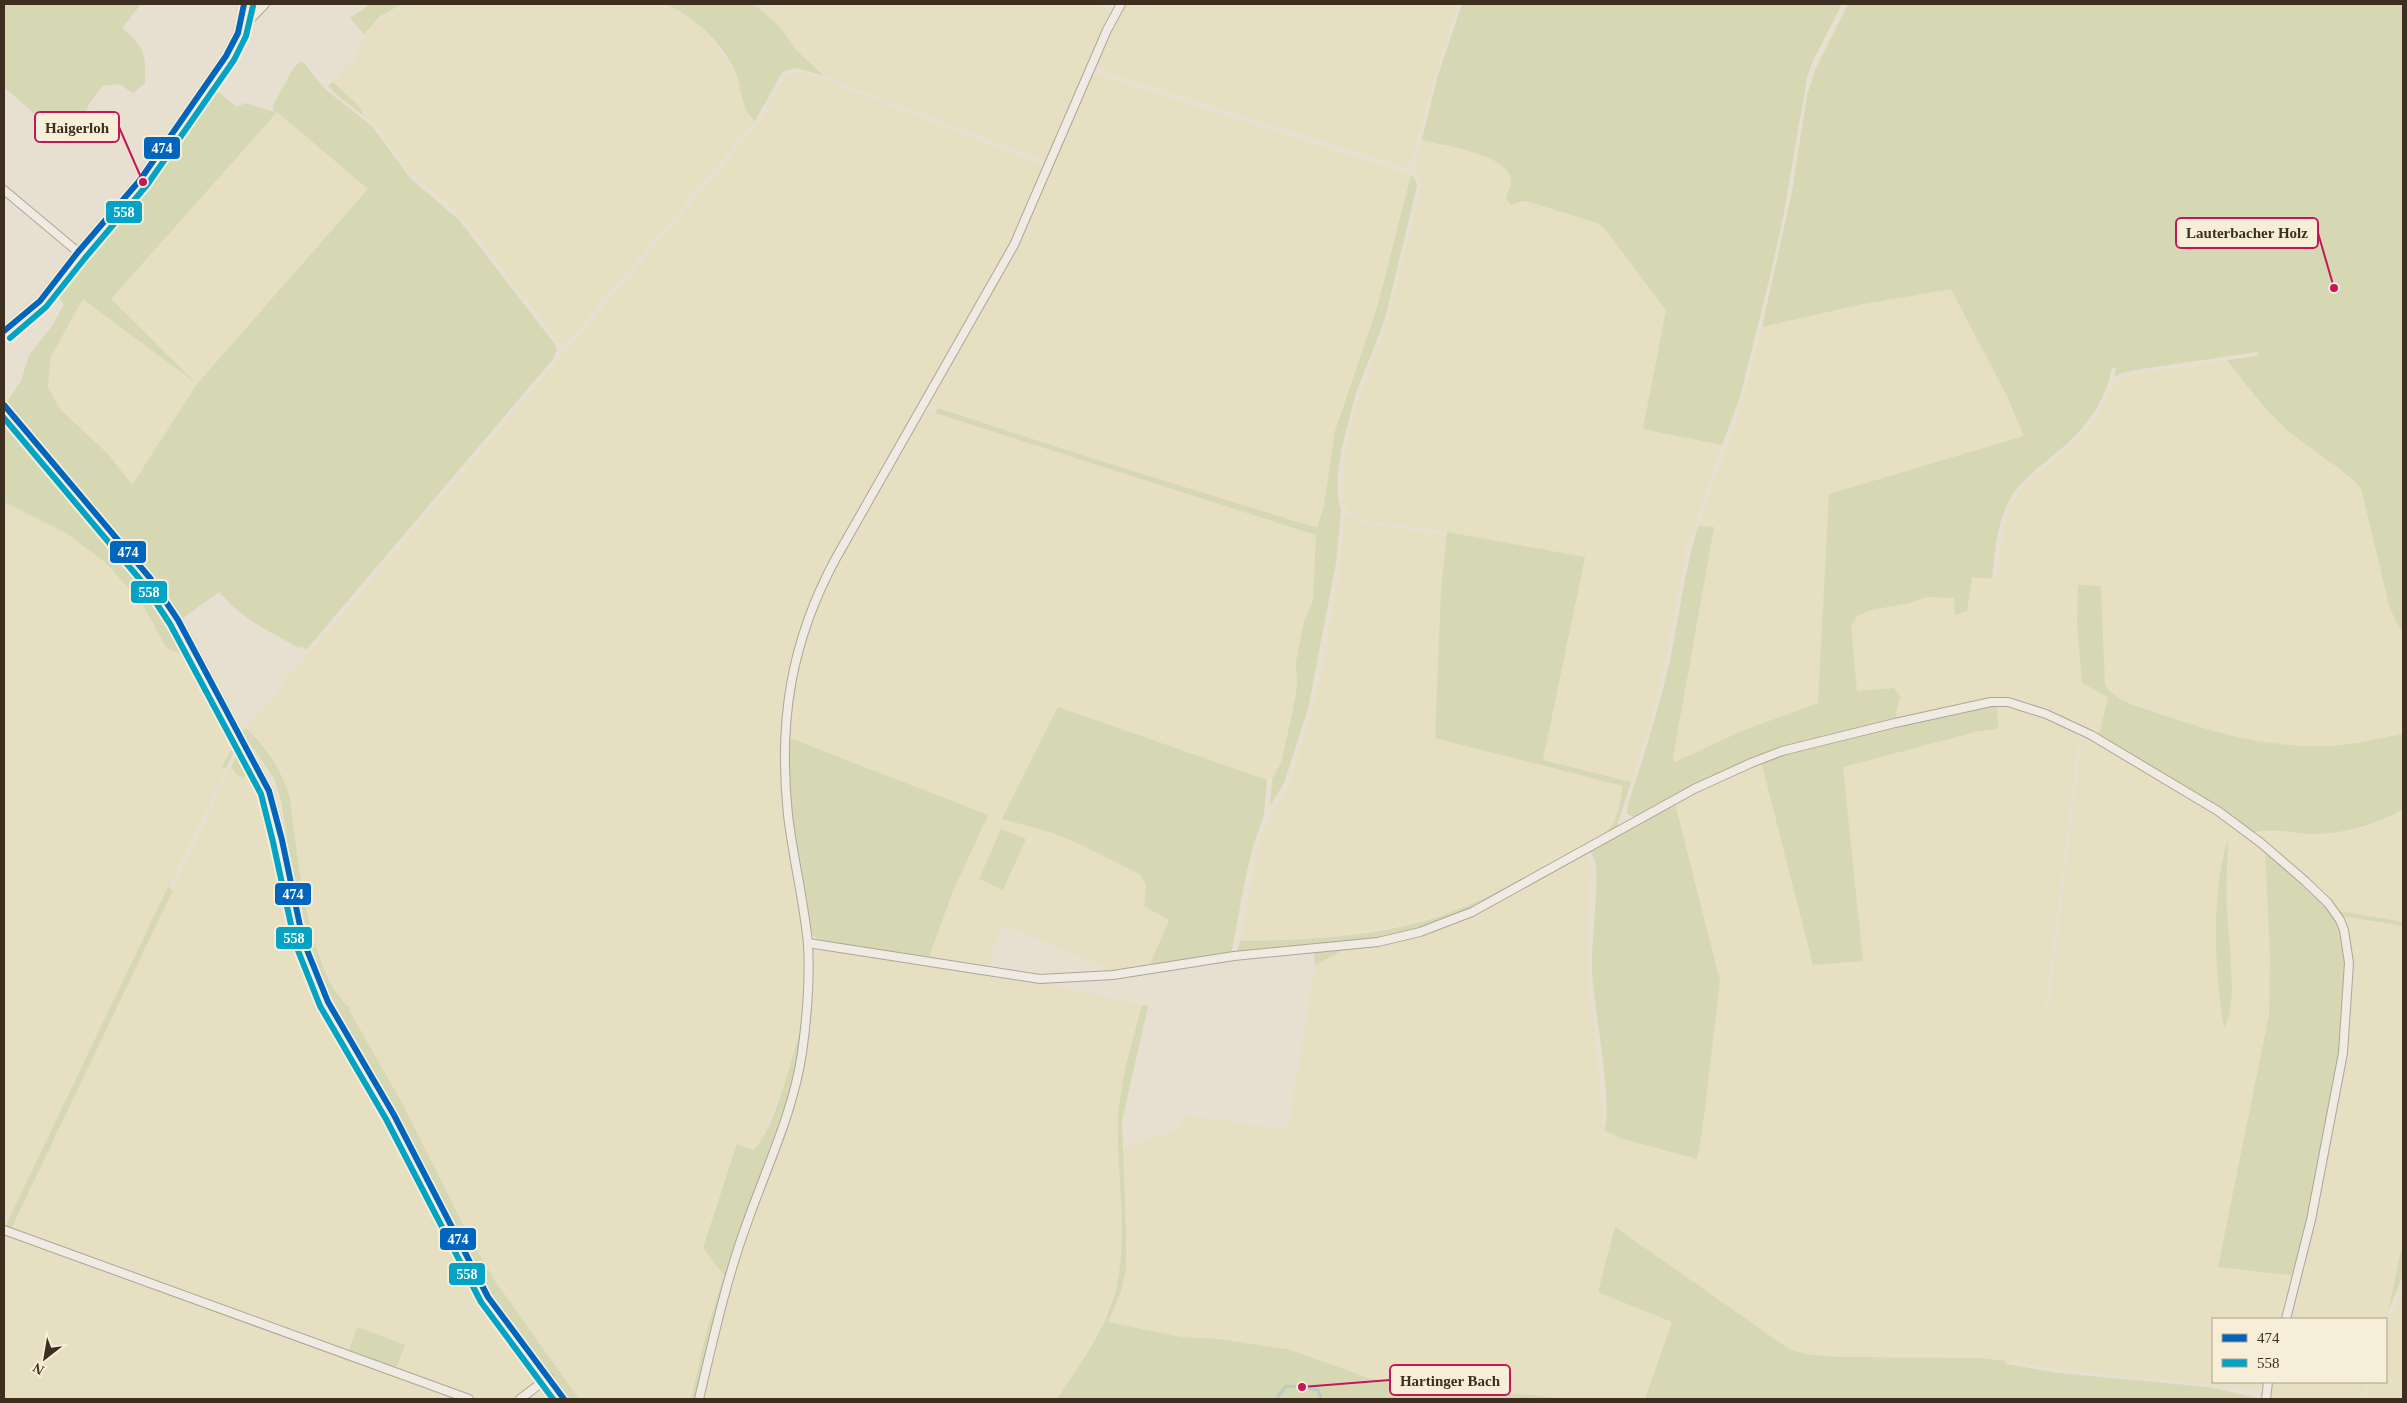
<svg xmlns="http://www.w3.org/2000/svg" width="2407" height="1403" font-family="'Times New Roman',serif">
  <rect width="100%" height="100%" fill="#e7e0d1"/>
  <g fill="#e6dfc2">
    <path d="M402,4h264l20,9 23,22 27,39 13,42 6,5 -191,225 -4,-2 -96,-125 -11,-12 -46,-37 -30,-43 -12,-10 -7,-13 -25,-22 20,-19 16,-37z"/>
    <path d="M754,4h340l17,10 -62,145 -4,2 -221,-85 -28,-26 -18,-25z"/>
    <path d="M1126,4h332l-15,44 -31,110 -3,7 -5,2 -301,-96 -4,-3 -1,-8 15,-36z"/>
    <path d="M795,72h9l232,91 7,7 -45,95 -163,288 -16,30 -17,41 -19,68 -1,68 3,57 19,129 -3,81 -13,48 -26,65 -9,10 -16,-6 -13,130 -16,52 -17,73h-112l-84,-118 -146,-272 2,-2 -10,-6 -11,-22 -14,-35 -11,-44 -20,-116 -17,-34 -22,-22 504,-594 18,-25 16,-32z"/>
    <path d="M1092,75h7l312,100 -34,133 -42,123 -11,75 -7,22 -226,-70 -163,-54 63,-114z"/>
    <path d="M277,112l91,77 -171,195 -66,102 -22,-31 -48,-45 -13,-22 2,-30 33,-59 110,82 -82,-82z"/>
    <path d="M1422,140l74,19 12,12 4,10 -5,17 8,4 18,1 64,20 8,6 61,81 -23,119 79,16 -36,103 -18,99 -15,65 -22,70 -88,-22 41,-203 -154,-28 -64,-9 -14,-5 -9,-12 -1,-13 3,-36 10,-45 33,-90 34,-133 -6,-17 1,-11z"/>
    <path d="M1951,288l56,108 17,40 -195,58 -11,209 -76,28 -67,31 -2,-4 41,-231 -16,-1 41,-112 23,-87 101,-23z"/>
    <path d="M2227,360l31,42 103,86 29,121 9,18 4,4v103l-69,12 -24,1 -47,-4 -75,-19 -71,-27 -12,-12 -4,-99 -23,-1 4,98 26,14 -8,34 -6,3 -14,-6 -35,282 3,2 34,-277 127,73 56,41 5,107 -1,59 -51,252 78,9 -12,43h-71v63h54l-3,8 -206,-21 -76,-11 -147,-1 -30,-3 -16,-5 -175,-121 -8,33 44,53 22,8 -27,77h-77l-197,-20 -151,-40 -39,-2 -73,-15 13,-30 5,-23 -3,-121 49,-16 6,-4 8,-13 102,15 27,-165 30,-16 41,-6 197,-89 6,4 2,6 -3,57 1,63 15,146 16,8 77,21 5,-26 18,-152 -45,-177 47,-27 39,-16 52,204 50,-4 -20,-194 136,-36 19,-2 -103,-9 5,-24 -43,-5 -6,-65 6,-10 14,-6 39,-7 17,-6 27,1 17,-22 26,4 7,-52 6,-22 12,-18 59,-52 13,-16 21,-37 7,-5 9,-3z"/>
    <path d="M925,410l392,125 -4,65 -9,22 -8,40 1,25 -6,32 -10,44 -9,16 -5,1 -209,-73 -8,125 34,14 57,29 5,10 -2,21 25,14 -21,49 -32,3 -113,-48 -17,43 -57,-10 24,-66 -166,-154 9,-67 25,-78z"/>
    <path d="M4,502l63,31 39,30 35,39 25,45 25,13 43,85 -12,22 4,1 -222,461z"/>
    <path d="M1345,514l22,10 79,12 -5,55 -6,147 188,48 -8,32 -6,11 -31,19 -69,37 -59,28 -33,9 -48,9 -46,6 -83,4 20,-105 30,-54 28,-92 20,-107z"/>
    <path d="M231,767l6,8 7,2 9,-3 12,31 29,123 23,65 82,146 85,163 15,24 38,48 -3,10 -21,15h-33l-42,-12 -428,-156z"/>
    <path d="M2403,809v113l-65,-11 -86,-78 22,-2 40,3 50,-6z"/>
    <path d="M2342,916l61,10v315l-17,80 -98,-2 57,-264 6,-62 -1,-33z"/>
    <path d="M822,949l31,2 184,31 105,23 -21,91 -3,26 3,122 -3,35 -14,40 -16,31 -31,49h-354l28,-118 19,-57 44,-115 10,-44 7,-49 -1,-55 4,-7z"/>
    <path d="M4,1234l121,43 7,6 33,9 300,107h-461z"/>
    <path d="M2403,1287v112h-37l5,-17h15v-52z"/>
    <path d="M2270,1382h98l-5,17h-93z"/>
    <path d="M546,1391l6,1 6,7h-32z"/>
  </g>
  <g fill="#d6d7b3" fill-rule="evenodd">
    <path d="M4,4h137l-19,24c23,20 24,24 23,55l-12,10 -14,-9 -17,2 -13,18 -19,41 -66,-58z"/>
    <path d="M371,4h31l-23,13 -15,17 -14,-16z"/>
    <path d="M666,4h88l24,21 18,25 28,26 -27,-8 -14,3 -28,50c-13,-11 -13,-29 -18,-45 -11,-30 -43,-60 -71,-72z"/>
    <path d="M1462,4h380l-30,59 -5,15 -24,140 -11,50 -32,129 -18,48 -79,-16 23,-119 -61,-81 -8,-6 -64,-20 -11,-2 -11,4 -5,-7c2,-6 6,-13 5,-19 -4,-25 -67,-33 -89,-39l16,-65z"/>
    <path d="M1848,4h555v627l-4,-4 -9,-18 -29,-121c-21,-22 -47,-36 -70,-55 -25,-21 -44,-47 -64,-73l31,-4v-4l-117,17 -19,4 -8,4 2,-9h-4c-6,32 -25,59 -50,80 -20,18 -43,31 -55,57 -11,22 -12,50 -15,74l-20,-2 -5,34 -12,4 -1,-17 -27,-1 -17,6 -39,7 -14,6 -6,10 6,65 37,-3 6,8 -5,24 -114,29 -144,69 -10,-4 1,-10c15,-46 30,-92 41,-139 10,-46 15,-93 29,-139l16,1 -41,231 2,4 67,-31 76,-28 11,-209 195,-58 -17,-40 -56,-107 -88,15 -101,23 30,-135 15,-97 9,-27z"/>
    <path d="M302,61l24,29 46,36 38,52 49,42 95,123 3,7 -4,9 -247,291 -4,-4 -2,2c-31,-16 -58,-29 -81,-56l-36,26 -3,14 58,111 -12,25 -4,-1 12,-22 -2,-6 -41,-79 -25,-13 -25,-45 -35,-39 -40,-30 -62,-31v-96l17,-25 8,-26 23,-29 12,-22 -11,-15 30,-38 56,-63 73,-101 25,20 8,-4 30,9 -3,-5 22,-40zM277,112l91,77 -171,195 -86,-85zM83,299l114,85 -65,101 -23,-30 -48,-45 -13,-22 2,-30z"/>
    <path d="M333,82l25,23 7,12 -27,-21 -10,-10z"/>
    <path d="M1411,175l4,4 2,7 -32,133 -29,74 -14,54 -4,25v25l3,14 -5,52 -28,146 -24,74 -14,23 2,-27 9,-16 10,-44 6,-32 -1,-25 8,-40 9,-22 3,-65 -381,-122 3,-5 153,50 226,70 7,-23 11,-74 42,-123z"/>
    <path d="M1447,532l138,25 -42,203 88,22 -15,48 -151,82 -53,20 -64,12 -3,5 -30,16 -1,-18 -77,5 3,-11c69,-1 143,-4 209,-28 33,-12 64,-30 95,-46 15,-9 59,-29 68,-42 6,-10 9,-28 11,-39l-188,-48 6,-147z"/>
    <path d="M2078,585l23,1 4,99c10,16 35,22 52,28 57,20 114,36 175,33 24,-2 48,-8 71,-12v75c-29,16 -55,24 -89,25 -21,0 -42,-7 -62,-1l-158,-99 6,-3 8,-34 -26,-14 -5,-58z"/>
    <path d="M1997,703l1,26 -19,2 -136,36 20,194 -50,4 -52,-204 71,-21z"/>
    <path d="M1058,707l209,73 -3,35 -10,28 -8,32 -15,80 -83,14 21,-49 -25,-14 2,-21 -5,-10 -57,-29 -34,-14 -48,-13z"/>
    <path d="M246,728c23,22 34,40 44,70 6,50 19,181 61,210l-2,2 53,93 68,135 25,43 84,118h-10l-76,-103 -28,-49 -51,-101 -88,-159 -15,-40 -21,-90 -9,-57 -7,-22 -32,-46z"/>
    <path d="M787,737l201,78 -35,76 -24,66 -110,-16 -11,-10 -17,-124z"/>
    <path d="M239,750l4,1 10,23 -9,3 -7,-2 -6,-8z"/>
    <path d="M1675,804l45,177 -18,152 -5,26 -77,-21 -16,-8c10,-23 -11,-126 -12,-159 -1,-33 6,-69 4,-102 0,-7 -2,-12 -6,-17l25,-17z"/>
    <path d="M1001,829l25,10 -23,51 -24,-11z"/>
    <path d="M2228,839c-1,24 -2,49 -1,73 1,27 12,95 -3,115 -10,-55 -13,-136 4,-188z"/>
    <path d="M2265,849l59,53 15,20 8,41 -7,99 -44,214 -78,-9 51,-252 1,-59z"/>
    <path d="M168,887l5,3 -163,341 -6,-2z"/>
    <path d="M2338,911l65,11v4l-61,-10z"/>
    <path d="M1142,1005l6,1 -26,115 4,108v40l-5,23 -13,30 73,15 39,2 71,11 80,29 197,20h-511c24,-36 54,-77 61,-120 9,-51 -1,-104 0,-156 1,-39 14,-80 24,-118z"/>
    <path d="M801,1027c-7,73 -36,131 -59,200 -20,57 -34,114 -47,172h-4l17,-73 16,-51 -21,-27 34,-104 16,6c19,-12 41,-99 48,-123z"/>
    <path d="M1615,1227l174,122 16,5 30,3 147,1 24,3v3l53,9 149,14 54,12h-617l27,-77 -74,-30z"/>
    <path d="M2403,1241v34l-15,37z"/>
    <path d="M357,1327l48,18 -9,23 -47,-18z"/>
  </g>
  <g fill="none" stroke-linecap="round" stroke-linejoin="round">
    <path stroke="#bcccc2" stroke-width="3" d="M1276,1399l10,-13 16,1 16,3 3,9"/>
    <defs>
      <g id="minor">
        <path d="M239,31l26,-27"/>
        <path d="M4,190l74,62"/>
        <path d="M4,331l36,-30 38,-49 62,-72 86,-124 12,-23 6,-29"/>
        <path d="M4,405l146,173 28,42 91,171 13,49 21,100 25,62 66,113 94,182 76,102"/>
        <path d="M808,943l232,36 73,-4 121,-19 144,-14 42,-10 52,-20 222,-123 57,-26 31,-12 113,-28 96,-21h17l38,12 45,21 127,76 43,32 44,38 23,22 12,17 4,10 5,33 -6,90 -32,167 -25,99"/>
        <path d="M4,1230l465,169"/>
        <path d="M520,1399l29,-22"/>
        <path d="M699,1399c14,-59 27,-119 48,-176 20,-57 46,-110 55,-170 5,-36 8,-73 6,-109 -4,-43 -15,-86 -20,-129 -10,-94 3,-174 48,-257l178,-313 93,-215 14,-26"/>
        <path d="M2266,1399l2,-17"/>
      </g>
    </defs>
    <use href="#minor" stroke="#ada599" stroke-width="10"/>
    <use href="#minor" stroke="#efebe3" stroke-width="8"/>
    <defs>
      <g id="bus-1">
        <path d="M4,331l36,-30 38,-49 62,-72 86,-124 12,-23 6,-29"/>
        <path d="M4,405l146,173 28,42 91,171 13,49 21,100 25,62 66,113 94,182 76,102"/>
      </g>
      <g id="bus-2">
        <path d="M10,338l36,-31 39,-49 62,-73 87,-125 12,-24 7,-30"/>
        <path d="M4,418l139,165 27,41 91,170 12,48 22,101 25,63 66,113 95,183 72,97"/>
      </g>
    </defs>
    <use href="#bus-1" stroke="#f7eed8" stroke-width="10"/>
    <use href="#bus-2" stroke="#f7eed8" stroke-width="10"/>
    <use href="#bus-1" stroke="#0065bd" stroke-width="6"/>
    <use href="#bus-2" stroke="#03a3c5" stroke-width="6"/>
  </g>
  <path fill="none" stroke="#c2185b" stroke-width="2" d="M143 182L119 127M2334 288L2318 233M1302 1387L1390 1380"/>
  <g fill="#c2185b" stroke="#f7eed8" stroke-width="2">
    <circle cx="143" cy="182" r="5"/>
    <circle cx="2334" cy="288" r="5"/>
    <circle cx="1302" cy="1387" r="5"/>
  </g>
  <g fill="#f7eed8" stroke="#c2185b" stroke-width="2">
    <rect x="35" y="112" width="84" height="30" rx="5"/>
    <rect x="2176" y="218" width="142" height="30" rx="5"/>
    <rect x="1390" y="1365" width="120" height="30" rx="5"/>
  </g>
  <g font-size="15" text-anchor="middle" font-weight="bold" fill="#3d2e20">
    <text x="77" y="133">Haigerloh</text>
    <text x="2247" y="238">Lauterbacher Holz</text>
    <text x="1450" y="1386">Hartinger Bach</text>
  </g>
  <g stroke="#f7eed8" stroke-width="2">
    <rect x="143" y="136" width="38" height="24" rx="5" fill="#0065bd"/>
    <rect x="105" y="200" width="38" height="24" rx="5" fill="#03a3c5"/>
    <rect x="109" y="540" width="38" height="24" rx="5" fill="#0065bd"/>
    <rect x="130" y="580" width="38" height="24" rx="5" fill="#03a3c5"/>
    <rect x="274" y="882" width="38" height="24" rx="5" fill="#0065bd"/>
    <rect x="275" y="926" width="38" height="24" rx="5" fill="#03a3c5"/>
    <rect x="439" y="1227" width="38" height="24" rx="5" fill="#0065bd"/>
    <rect x="448" y="1262" width="38" height="24" rx="5" fill="#03a3c5"/>
  </g>
  <g font-size="14" text-anchor="middle" font-weight="bold" fill="#fff">
    <text x="162" y="153">474</text>
    <text x="124" y="217">558</text>
    <text x="128" y="557">474</text>
    <text x="149" y="597">558</text>
    <text x="293" y="899">474</text>
    <text x="294" y="943">558</text>
    <text x="458" y="1244">474</text>
    <text x="467" y="1279">558</text>
  </g>
  <rect width="2407" height="1403" fill="none" stroke="#3d2e20" stroke-width="10"/>
  <rect x="2212" y="1318" width="175" height="65" fill="#f7eed8" stroke="#ada18e"/>
  <rect x="2222" y="1334" width="25" height="8" fill="#0065bd" stroke="#ada18e"/>
  <text x="2257" y="1343" font-size="15" fill="#3d2e20">474</text>
  <rect x="2222" y="1359" width="25" height="8" fill="#03a3c5" stroke="#ada18e"/>
  <text x="2257" y="1368" font-size="15" fill="#3d2e20">558</text>
  <g transform="translate(45 1358) rotate(211)" stroke="#f7eed8" stroke-width="4" paint-order="stroke">
  <path d="M0-4L9 19L0 12L-9 19Z" fill="#3d2e20"/>
  <text y="-8" font-size="14" font-weight="bold" text-anchor="middle" fill="#3d2e20">N</text>
  </g>
</svg>
